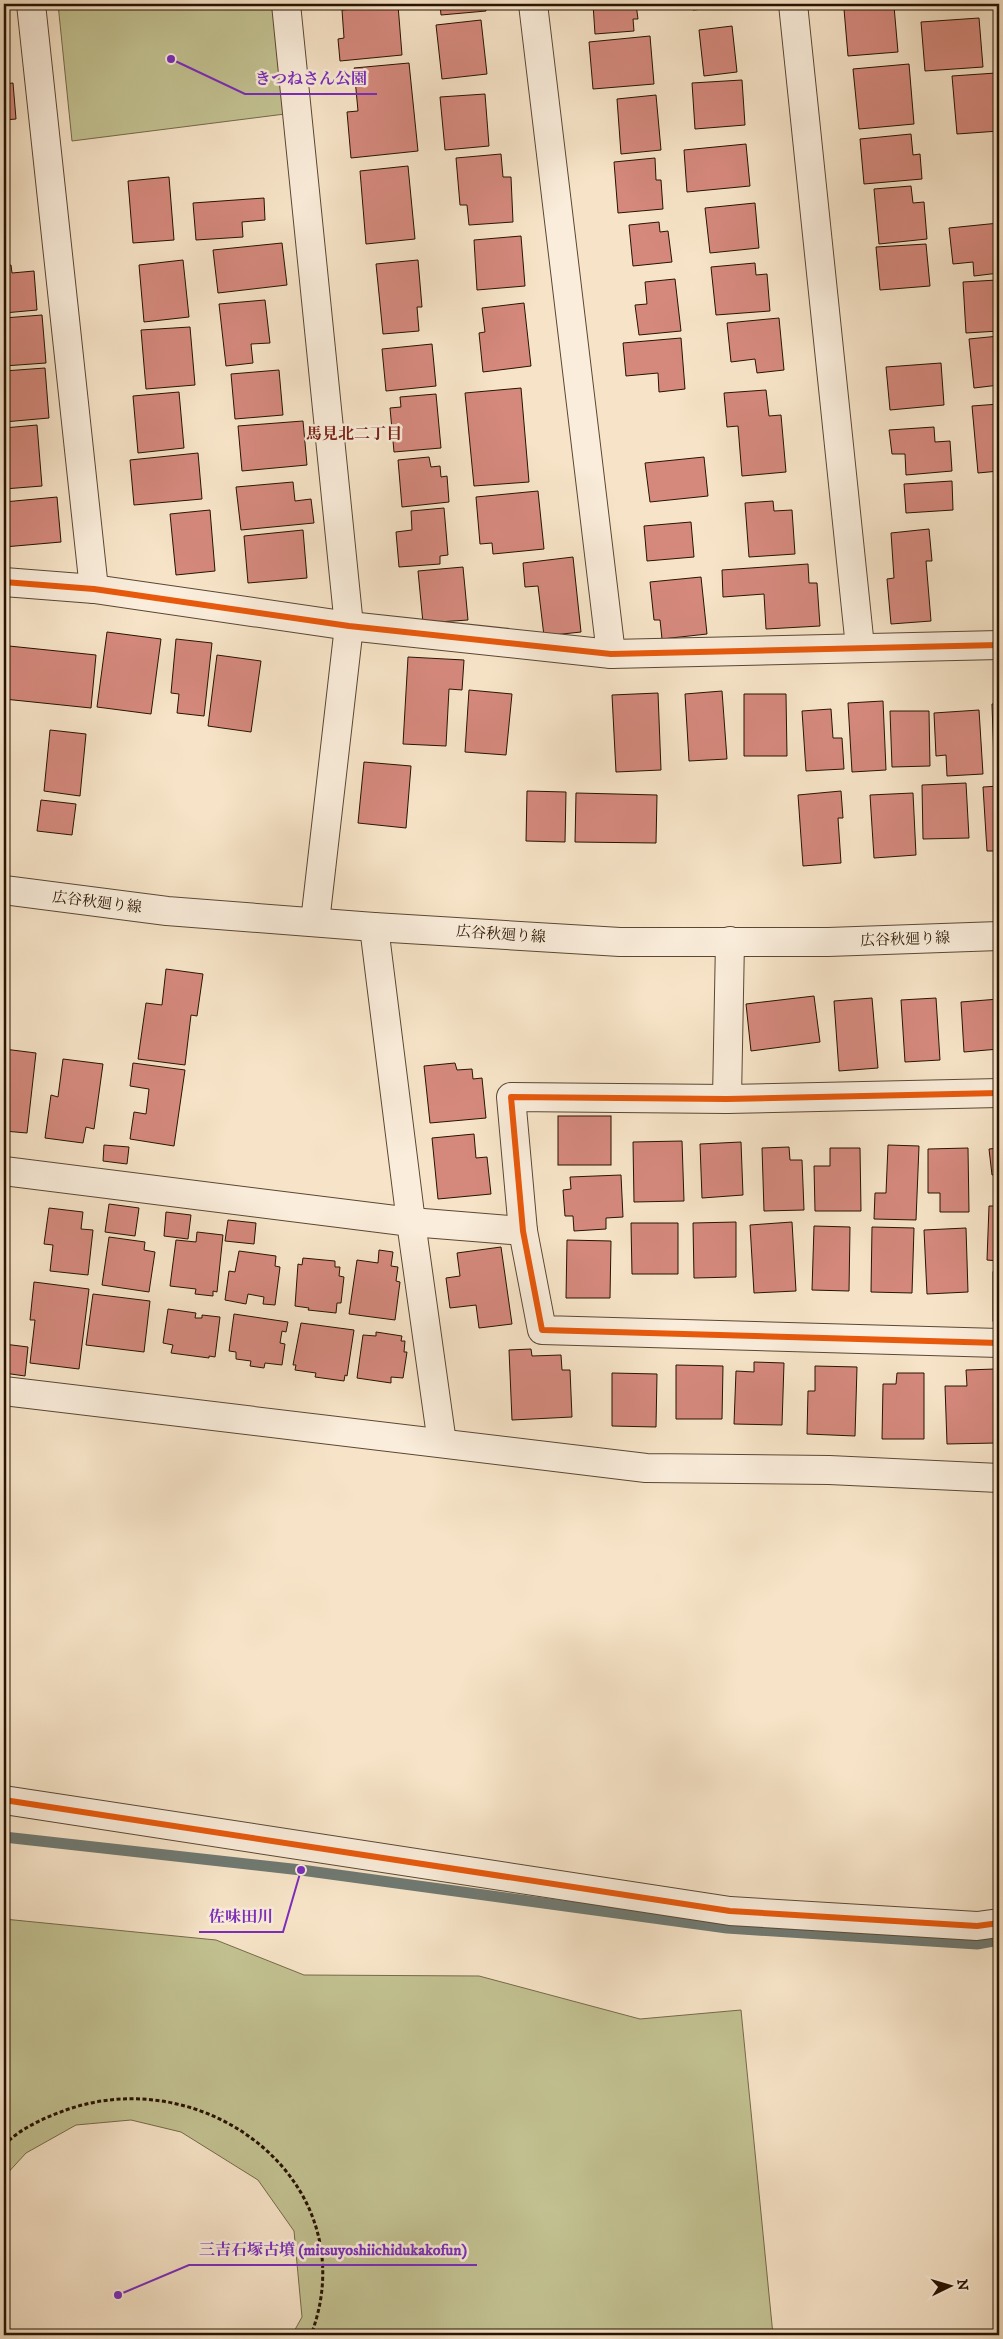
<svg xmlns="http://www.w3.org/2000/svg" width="1003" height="2339" font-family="'IM FELL DW Pica','Noto Serif JP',serif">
  <rect width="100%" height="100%" fill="#f7e4c8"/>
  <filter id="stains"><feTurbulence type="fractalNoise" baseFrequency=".004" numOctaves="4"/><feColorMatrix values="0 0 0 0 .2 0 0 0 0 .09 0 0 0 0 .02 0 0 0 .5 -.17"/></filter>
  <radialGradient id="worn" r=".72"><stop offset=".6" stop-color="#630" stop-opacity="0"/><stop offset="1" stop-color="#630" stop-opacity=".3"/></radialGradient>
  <g fill="#c3c292" stroke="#756a4a">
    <path d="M58,4h215l12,110 -213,27z"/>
    <path d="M4,1919l212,21 88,35 175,1 161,43 101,-9 32,325h-481l10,-18 -8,-86 -36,-51 -77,-48 -50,-12 -55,5 -50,28 -22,24z"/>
  </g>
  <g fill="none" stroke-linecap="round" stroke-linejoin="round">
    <path stroke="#6f7972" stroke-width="11" d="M4,1837l297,33 426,58 250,16 22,-4"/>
  </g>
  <g fill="#d5897d" stroke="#271301">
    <path d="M440,4h45l1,7 -45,4z"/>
    <path d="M593,4h43l2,15h-5l1,12 -39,3z"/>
    <path d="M693,4h54v1l-54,5z"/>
    <path d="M957,4h42v1l-42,4z"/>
    <path d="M398,5l4,50 -62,6 -2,-22 6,-1 -2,-28z"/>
    <path d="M894,6l4,46 -50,4 -4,-47z"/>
    <path d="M979,18l4,49 -58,4 -4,-49z"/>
    <path d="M481,20l6,54 -45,5 -6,-54z"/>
    <path d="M4,24h2l2,23 -2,1 2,16h-4z"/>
    <path d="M732,26l5,46 -33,4 -5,-46z"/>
    <path d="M650,36l4,48 -61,5 -4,-47z"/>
    <path d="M409,63l9,88 -67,7 -4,-46 11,-1 -4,-43z"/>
    <path d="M909,64l5,60 -55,5 -6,-60z"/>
    <path d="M996,73l3,58 -42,3 -5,-58z"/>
    <path d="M742,80l3,45 -50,4 -3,-46z"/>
    <path d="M13,83l3,36 -12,1v-36z"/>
    <path d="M485,94l4,52 -44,4 -5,-53z"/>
    <path d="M656,95l5,55 -40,4 -4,-55z"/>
    <path d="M911,134l2,21 7,-1 2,25 -58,5 -4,-45z"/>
    <path d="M746,144l4,42 -63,6 -3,-42z"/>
    <path d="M501,154l2,23h8l2,45 -44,3 -2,-20h-7l-4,-47z"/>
    <path d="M655,158l1,22h5l2,29 -45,4 -4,-51z"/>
    <path d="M408,166l7,73 -49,5 -6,-73z"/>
    <path d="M169,177l5,63 -41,3 -5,-62z"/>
    <path d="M911,186l2,17 11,-1 3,37 -48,5 -5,-55z"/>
    <path d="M264,198l1,22 -23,2 1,15 -47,3 -3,-37z"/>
    <path d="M755,203l4,45 -49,5 -5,-45z"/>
    <path d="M659,222l1,10 8,-1 4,31 -39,4 -4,-41z"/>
    <path d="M999,223v50l-25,3 -1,-14 -20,2 -4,-36z"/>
    <path d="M521,236l4,50 -48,4 -3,-50z"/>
    <path d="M282,243l5,42 -69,8 -5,-43z"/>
    <path d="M926,244l4,42 -50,4 -4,-43z"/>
    <path d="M183,260l6,57 -45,5 -5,-57z"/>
    <path d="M418,260l4,47h-5l2,24 -36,3 -7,-70z"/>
    <path d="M755,263l1,12 11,-1 3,37 -54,4 -5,-48z"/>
    <path d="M11,265l1,8 22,-2 3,39 -33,3v-47z"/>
    <path d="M675,279l6,52 -42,4 -4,-30 12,-1 -2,-22z"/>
    <path d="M997,280l2,51 -33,2 -3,-51z"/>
    <path d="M265,300l5,43 -19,1 2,19 -27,3 -7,-62z"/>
    <path d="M524,303l7,63 -48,6 -4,-39 6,-1 -3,-24z"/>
    <path d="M42,315l4,48 -42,3v-48z"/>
    <path d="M779,318l5,52 -27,3 -2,-14 -24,3 -4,-39z"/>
    <path d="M190,327l5,58 -49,4 -5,-59z"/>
    <path d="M999,336v49l-25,3 -5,-49z"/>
    <path d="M681,338l4,51 -26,3 -1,-19 -32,3 -3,-33z"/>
    <path d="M432,344l4,42 -50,5 -4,-42z"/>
    <path d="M941,363l3,42 -54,5 -4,-43z"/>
    <path d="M45,368l4,50 -45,4v-51z"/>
    <path d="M279,370l4,45 -48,4 -4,-45z"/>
    <path d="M521,388l8,94 -55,4 -9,-93z"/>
    <path d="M766,390l3,26 12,-1 5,57 -44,4 -4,-50 -11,1 -3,-34z"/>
    <path d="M179,392l5,56 -46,5 -5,-57z"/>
    <path d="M436,394l5,54 -47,4 -4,-44 11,-1 -1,-10z"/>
    <path d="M999,404v67l-21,2 -6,-67z"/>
    <path d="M303,421l4,44 -65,6 -4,-45z"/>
    <path d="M37,425l5,61 -38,3v-61z"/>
    <path d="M934,427l1,15 15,-1 2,30 -46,4 -1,-21h-13l-3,-24z"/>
    <path d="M198,453l4,46 -68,6 -4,-45z"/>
    <path d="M429,457l2,10 9,-1 1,11 6,-1 2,26 -47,5 -4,-47z"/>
    <path d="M704,457l4,39 -58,6 -5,-39z"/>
    <path d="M952,481l1,29 -47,3 -2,-29z"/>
    <path d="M293,482l2,19 16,-2 3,24 -73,7 -5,-43z"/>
    <path d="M538,491l6,58 -51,5 -1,-11 -12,1 -4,-47z"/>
    <path d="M57,497l4,45 -57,5v-45z"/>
    <path d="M773,501l1,10 18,-1 3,44 -46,3 -4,-54z"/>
    <path d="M444,508l4,47 -8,1v8l-41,3 -3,-35 16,-2 -1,-19z"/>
    <path d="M210,510l5,61 -39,4 -6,-61z"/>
    <path d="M691,522l3,35 -47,4 -3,-35z"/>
    <path d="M929,529l3,32h-6l5,60 -40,3 -4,-45 7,-1 -3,-45z"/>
    <path d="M303,530l4,48 -59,5 -4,-47z"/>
    <path d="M573,557l8,75 -37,4 -6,-50 -13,1 -2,-24z"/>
    <path d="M808,564l1,19h8l3,43 -54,3 -2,-35 -41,3 -1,-27z"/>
    <path d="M463,567l5,53 -45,3 -5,-52z"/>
    <path d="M701,577l6,57 -45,5 -2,-19h-6l-4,-38z"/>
    <path d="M107,632l54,7 -10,75 -54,-7z"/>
    <path d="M176,639l36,4 -8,73 -27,-3 2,-19 -8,-1z"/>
    <path d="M9,646l87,9 -5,53 -87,-9z"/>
    <path d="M217,655l44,6 -10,71 -43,-6z"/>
    <path d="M408,657l56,3 -2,30 -13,-1 -3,57 -43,-2z"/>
    <path d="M469,690l43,4 -6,61 -41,-3z"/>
    <path d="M722,691l5,68 -38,2 -4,-67z"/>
    <path d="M658,693l3,77 -45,2 -4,-77z"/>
    <path d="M744,694h42l1,62h-43z"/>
    <path d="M883,701l3,69 -34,2 -4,-69z"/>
    <path d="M999,703v59h-5l-2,-58z"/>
    <path d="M831,709l2,29h9l2,31 -38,2 -4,-60z"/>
    <path d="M979,710l4,64 -36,2 -1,-21 -10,1 -2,-43z"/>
    <path d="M890,711h39l1,55 -38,1z"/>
    <path d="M50,730l36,4 -6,62 -36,-5z"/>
    <path d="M364,762l47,4 -5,62 -48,-5z"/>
    <path d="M966,783l3,55 -46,1 -1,-54z"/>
    <path d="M999,786v65h-12l-4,-64z"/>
    <path d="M527,791l39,1 -1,50 -39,-1z"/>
    <path d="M841,791l2,27h-5l3,45 -38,3 -5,-71z"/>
    <path d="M576,793l81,2 -1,48 -81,-1z"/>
    <path d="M913,793l3,62 -42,3 -4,-63z"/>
    <path d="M41,800l35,4 -4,31 -35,-4z"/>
    <path d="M166,969l37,5 -6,42 -6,-1 -6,50 -47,-6 8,-56 16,2z"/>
    <path d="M814,996l6,46 -69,9 -5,-47z"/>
    <path d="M872,998l6,70 -39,3 -5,-70z"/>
    <path d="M936,998l4,62 -35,2 -4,-62z"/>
    <path d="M999,999v50l-35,3 -3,-50z"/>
    <path d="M4,1049l32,4 -9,80 -23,-2z"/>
    <path d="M63,1059l40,5 -9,65 -8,-2 -3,16 -38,-5 6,-43 7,2z"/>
    <path d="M133,1063l52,7 -11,76 -44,-7 4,-27 12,2 3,-25 -19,-3z"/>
    <path d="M455,1063l2,7 15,-1 1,10 9,-1 4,40 -56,5 -6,-57z"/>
    <rect x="558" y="1116" width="53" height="49"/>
    <path d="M474,1134l2,24 11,-1 4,37 -53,5 -6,-61z"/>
    <path d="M682,1141l2,60 -50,1 -1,-60z"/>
    <path d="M741,1142l2,53 -41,3 -2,-54z"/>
    <path d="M104,1145l25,2 -2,17 -24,-3z"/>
    <path d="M888,1145l31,1 -3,74 -42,-1 1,-26h11z"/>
    <path d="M789,1147l1,13h12l2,50 -40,1 -2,-63z"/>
    <path d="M830,1148h30l1,63h-46l-1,-45h16z"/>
    <path d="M968,1148l1,64h-29v-19h-12v-44z"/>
    <path d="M999,1148v26l-7,1 -3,-26z"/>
    <path d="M621,1175l2,42 -17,1v11l-32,2 -1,-15h-8l-2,-26 8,-1 -1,-12z"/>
    <path d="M109,1204l30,4 -4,28 -30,-4z"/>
    <path d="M989,1206h10v55l-12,-1z"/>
    <path d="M49,1208l34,4 -2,17 12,1 -5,45 -38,-4 3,-26 -9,-1z"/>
    <path d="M166,1212l25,3 -3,24 -24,-3z"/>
    <path d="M228,1220l28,3 -2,21 -29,-3z"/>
    <path d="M736,1222v55l-42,1 -1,-55z"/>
    <path d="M792,1222l4,69 -42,2 -4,-68z"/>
    <path d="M631,1223h47v51h-46z"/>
    <path d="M814,1226l36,1 -1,64 -37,-1z"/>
    <path d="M872,1227l42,1 -2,65 -41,-1z"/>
    <path d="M966,1228l2,64 -41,2 -3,-64z"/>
    <path d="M197,1232l26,3 -6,57 -4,-1v5l-18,-2 1,-5 -26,-3 6,-46 20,2z"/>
    <path d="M109,1237l36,5 -1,8 11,2 -6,40 -47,-7z"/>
    <path d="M567,1240l44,1 -1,57h-44z"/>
    <path d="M501,1247l11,77 -33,4 -3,-23 -26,3 -4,-30 14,-2 -3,-23z"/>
    <path d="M379,1250l14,2 -2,14 7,1 -2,14 4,1 -5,38 -46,-6 8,-54 21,3z"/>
    <path d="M239,1251l37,5 -1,10 5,1 -5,38 -12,-1 1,-7 -16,-3 -2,10 -21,-4 4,-29 6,1z"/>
    <path d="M303,1258l32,3v6h5l-1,9 5,1 -3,26h-4l-1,10 -28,-3 1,-2 -14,-2 3,-42 4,1z"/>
    <rect x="993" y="1272" width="6" height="49"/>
    <path d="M34,1282l55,7 -10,80 -49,-6 5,-43h-5z"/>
    <path d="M93,1294l57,7 -6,51 -58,-7z"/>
    <path d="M168,1309l28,4 -1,5h7v-3l18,2 -5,40 -6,-1v2l-38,-5 2,-8 -10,-2z"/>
    <path d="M234,1314l54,8 -2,10 -4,-1 -2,12 5,1 -3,21 -17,-2 -1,5 -14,-2 1,-5 -15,-2v-7l-7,-1z"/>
    <path d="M301,1323l53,7 -7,46 -2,-1 -1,6 -29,-4 1,-4 -21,-3 1,-5h-3z"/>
    <path d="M376,1332l26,4 -1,5h4l-1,11h3l-4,26 -12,-1v6l-34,-5 6,-43 13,1z"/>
    <path d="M4,1344l24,3 -3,29 -21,-3z"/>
    <path d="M531,1349l1,7 29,-1 1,15h8l2,47 -60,3 -3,-70z"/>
    <path d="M754,1362l30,1 -2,62 -48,-1 2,-53 18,1z"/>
    <path d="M676,1365l47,1 -1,53h-46z"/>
    <path d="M815,1366l42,1 -2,69 -48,-2 1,-43h7z"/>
    <path d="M995,1369l1,74 -49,1 -2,-58h22l-1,-16z"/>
    <path d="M612,1373l45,1 -1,53 -44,-1z"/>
    <path d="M897,1373h27v66h-42l1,-55h13z"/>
  </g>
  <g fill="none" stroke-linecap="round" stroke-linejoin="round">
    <defs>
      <g id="minor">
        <path d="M31,4l63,585"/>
        <path d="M286,4l63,622 -34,296"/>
        <path d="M533,4l78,650"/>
        <path d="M793,4l67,643"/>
        <path d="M4,582l90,7 255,37 262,28 388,-9"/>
        <path d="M4,890l163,21 207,16 246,15h208l171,-6"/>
        <path d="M374,927l37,295 31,221"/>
        <path d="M999,1093l-272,6 -216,-2 12,134 19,99 457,13"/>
        <path d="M727,1099l3,-158"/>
        <path d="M4,1171l407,51 112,9"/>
        <path d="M4,1391l642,77 183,2 170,8"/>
        <path d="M4,1800l726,111 247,15 22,-3"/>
      </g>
    </defs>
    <use href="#minor" stroke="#5b4733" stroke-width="30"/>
    <path stroke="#271301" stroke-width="3" stroke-dasharray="4 2.5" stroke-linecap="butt" d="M4,2145c17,-17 40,-27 62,-35 141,-50 302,74 245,225"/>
    <use href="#minor" stroke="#faeddb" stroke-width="28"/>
    <defs>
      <g id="cycleway">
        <path d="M4,582l90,7 255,37 262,28 388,-9"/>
        <path d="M999,1093l-272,6 -216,-2 12,134 19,99 457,13"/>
        <path d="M4,1800l726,111 247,15 22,-3"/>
      </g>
    </defs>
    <use href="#cycleway" stroke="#faeddb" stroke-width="9"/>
    <use href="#cycleway" stroke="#e8590c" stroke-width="6"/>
  </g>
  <g text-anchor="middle" stroke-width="5" stroke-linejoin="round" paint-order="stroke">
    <g font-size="15" fill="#271301" stroke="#faeddb">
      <text transform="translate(97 902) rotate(7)" y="5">広谷秋廻り線</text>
      <text transform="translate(501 934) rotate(4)" y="5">広谷秋廻り線</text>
      <text transform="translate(905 939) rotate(-2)" y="5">広谷秋廻り線</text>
    </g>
    <g font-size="16" font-weight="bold" fill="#7a1f14" stroke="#faeddb">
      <text x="354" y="439">馬見北二丁目</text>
    </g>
  </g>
  <path fill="none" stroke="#7b2cbf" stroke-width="2" d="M171 59L245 94H377M301 1870L283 1932H199M118 2295L189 2265H477"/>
  <g fill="#7b2cbf" stroke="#faeddb" stroke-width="2">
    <circle cx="171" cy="59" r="5"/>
    <circle cx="301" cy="1870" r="5"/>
    <circle cx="118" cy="2295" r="5"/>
  </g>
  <g font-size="16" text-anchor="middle" font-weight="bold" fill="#7b2cbf" stroke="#faeddb" stroke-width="5" stroke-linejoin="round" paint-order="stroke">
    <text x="311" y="84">きつねさん公園</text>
    <text x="241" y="1922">佐味田川</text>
    <text x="333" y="2255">三吉石塚古墳 (mitsuyoshiichidukakofun)</text>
  </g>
  <rect width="1003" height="2339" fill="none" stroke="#f7e4c8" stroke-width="20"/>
  <rect x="5" y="5" width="993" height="2329" fill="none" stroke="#271301" stroke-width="2.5"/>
  <rect x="10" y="10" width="983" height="2319" fill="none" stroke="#271301"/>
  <g transform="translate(950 2286) rotate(85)" stroke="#faeddb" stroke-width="4" paint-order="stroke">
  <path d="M0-4L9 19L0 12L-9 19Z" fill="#271301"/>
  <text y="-8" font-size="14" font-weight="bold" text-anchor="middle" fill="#271301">N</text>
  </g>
  <rect width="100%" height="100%" filter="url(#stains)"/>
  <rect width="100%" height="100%" fill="url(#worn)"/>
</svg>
